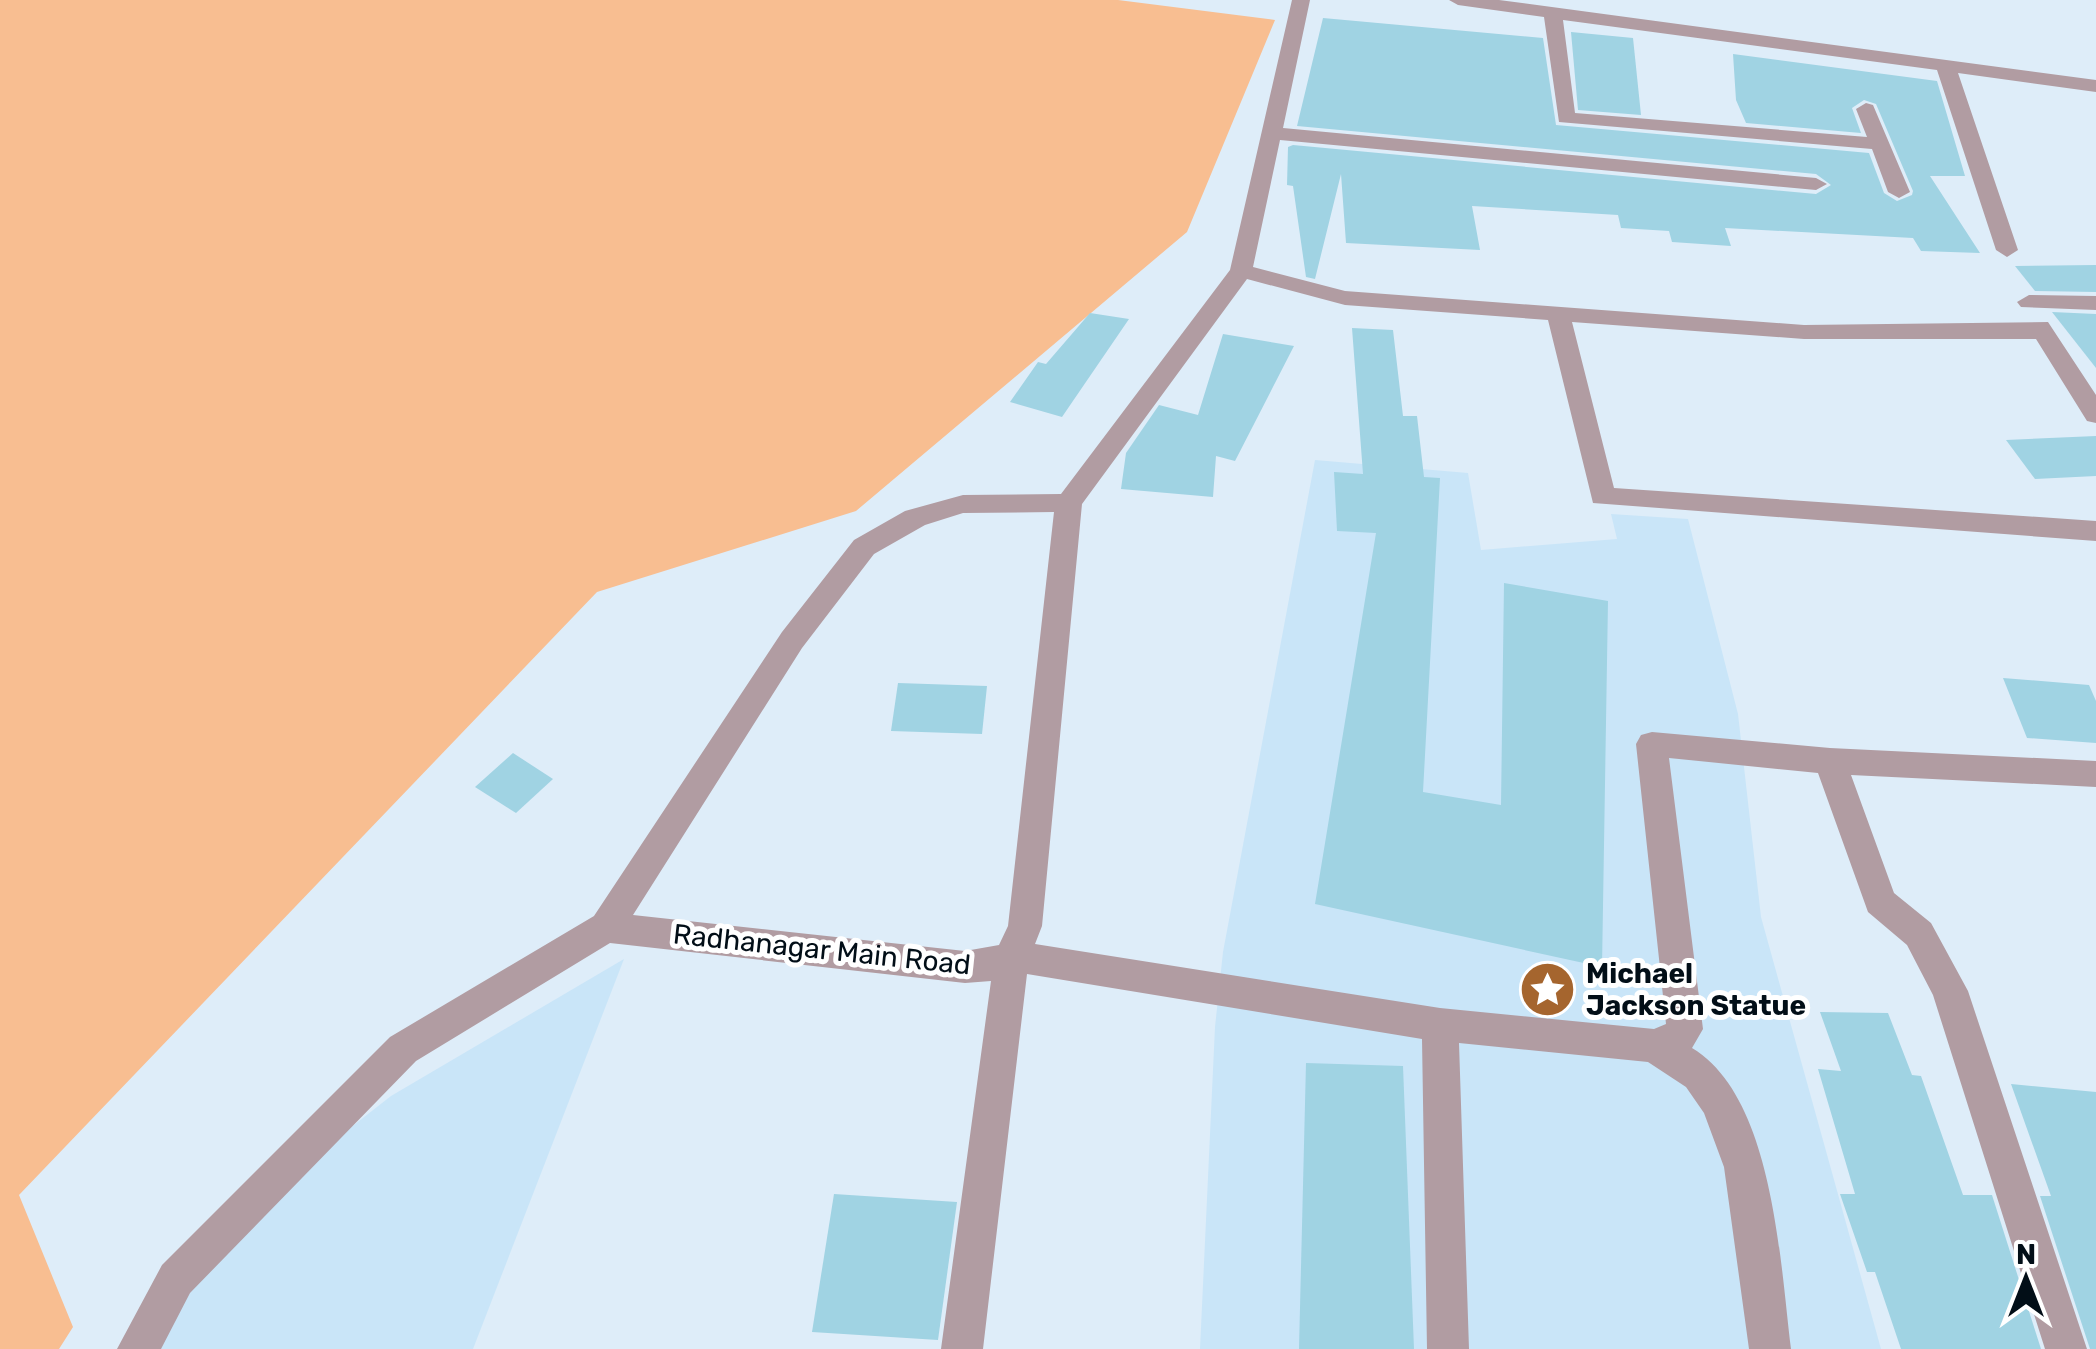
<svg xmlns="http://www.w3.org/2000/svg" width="2096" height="1349" font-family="Rubik,sans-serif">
  <rect width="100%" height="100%" fill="#deedf9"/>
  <g fill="#c9e5f8">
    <path d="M1315,460l153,13 13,77 136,-11 -6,-25 77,5 50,195 23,203 120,432h-681l15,-322 8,-75z"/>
    <path d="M624,959l-151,390h-324l19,-35 108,-128 115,-90z"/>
  </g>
  <path fill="#f8be91" d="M0,0h1118l157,20 -88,212 -331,279 -259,81 -578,603 54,132 -14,22h-59z"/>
  <g fill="#a0d3e3">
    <path d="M1323,18l220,20 13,87 313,28 15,40 13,8 15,-6 1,-4 -37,-87 -12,-4 -12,8 9,25 -115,-10 -10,-23 -3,-46 204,27 28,95h-35l50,77 -59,-2 -8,-13 -188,-10 6,18 -59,-4 -3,-11 -48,-3 -3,-13 -146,-9 8,44 -134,-7 -5,-69 -26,105 -9,-2 -13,-91 -6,-1 1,-38 5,-2 523,49 15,-9 -15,-11 -519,-48z"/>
    <path d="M1571,32l62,6 8,77 -63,-5z"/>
    <path d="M2096,265v27l-61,-1 -20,-25z"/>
    <path d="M2052,312l44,2v54z"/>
    <path d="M1090,313l39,6 -67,98 -52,-15 28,-40 8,2z"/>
    <path d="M1352,328l41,2 10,86h14l7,61 16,1 -17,314 78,13 3,-222 104,18 -6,366 -287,-63 61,-371 -39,-2 -3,-59 29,2z"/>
    <path d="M1223,334l71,12 -59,115 -19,-5 -3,41 -92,-8 5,-36 33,-48 39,10z"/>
    <path d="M2096,436v40l-61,3 -29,-39z"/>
    <path d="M2003,678l86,7 7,16v42l-69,-5z"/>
    <path d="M898,683l89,3 -5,48 -91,-3z"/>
    <path d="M513,753l40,26 -37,34 -41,-26z"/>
    <path d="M1820,1012l68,1 24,62 9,1 42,119h29l49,154h-140l-26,-77h-8l-27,-78h15l-37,-125 23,2z"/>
    <path d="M1306,1063l97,3 11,283h-115z"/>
    <path d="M2011,1084l85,8v257h-6l-50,-153h11z"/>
    <path d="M834,1194l123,8 -19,138 -126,-8z"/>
  </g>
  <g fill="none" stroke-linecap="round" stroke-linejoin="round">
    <g fill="#b19ca2" fill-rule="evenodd">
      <path d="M1292,0h18l-27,128 533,50 11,6 -11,6 -536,-50 -27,127 92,24 459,34 244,-3 48,73v28l-9,-2 -51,-82h-232l-232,-17 42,166 482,33v20l-503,-38 -45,-183 -203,-15 -98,-26 -165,225 -40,422 -7,18 405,64 214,21 12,-5 -30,-280 5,-9 11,-3 178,16 266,13v26l-245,-12 43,118 37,30 37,68 119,358h-42l-112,-354 -26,-50 -39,-33 -50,-139 -149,-15 34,271 -11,19c82,49 88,215 99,301h-42l-25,-182 -20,-54 -18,-26 -38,-25 -189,-19 10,306h-42l-5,-310 -395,-65 -44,375h-42l50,-368 -26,2 -355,-40 -194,118 -226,232 -29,56h-44l45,-84 228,-228 204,-121 188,-284 72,-92 51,-29 58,-16 98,-1 169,-224zM1054,512l-46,414 -9,19 -34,6 -332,-36 169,-267 72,-94 51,-29 38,-12z"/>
      <path d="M1449,0h50l597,80v12l-138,-19 60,177 -11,7 -11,-7 -59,-180 -374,-50 12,93 292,24 -11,-28 10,-6 7,2 37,87 -11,6 -11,-6 -16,-43 -313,-27 -15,-105 -86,-12z"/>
      <path d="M2029,295l67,1v14l-75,-3 -4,-5z"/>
    </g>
  </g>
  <defs>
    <symbol id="sight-disc" viewBox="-11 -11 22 22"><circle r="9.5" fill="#a5652e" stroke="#fff"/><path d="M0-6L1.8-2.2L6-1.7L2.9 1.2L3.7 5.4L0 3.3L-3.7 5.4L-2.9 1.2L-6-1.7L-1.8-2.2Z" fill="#fff"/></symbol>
  </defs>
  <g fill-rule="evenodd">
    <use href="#sight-disc" x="1516" y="958" width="63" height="63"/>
  </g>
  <g text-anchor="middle" stroke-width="10" stroke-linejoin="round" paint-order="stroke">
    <g font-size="28" fill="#020e17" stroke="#fff">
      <text transform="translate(822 949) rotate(6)" y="10">Radhanagar Main Road</text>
    </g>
    <g font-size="28" font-weight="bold" fill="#020e17" stroke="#fff" text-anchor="start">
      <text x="1586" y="983">Michael<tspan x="1586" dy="32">Jackson Statue</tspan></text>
    </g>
  </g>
  <g transform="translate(2026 1279)" stroke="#ffffff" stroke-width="8" paint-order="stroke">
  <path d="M0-8L18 38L0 25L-18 38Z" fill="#020e17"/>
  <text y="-15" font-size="28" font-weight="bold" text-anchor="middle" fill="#020e17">N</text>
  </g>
</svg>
